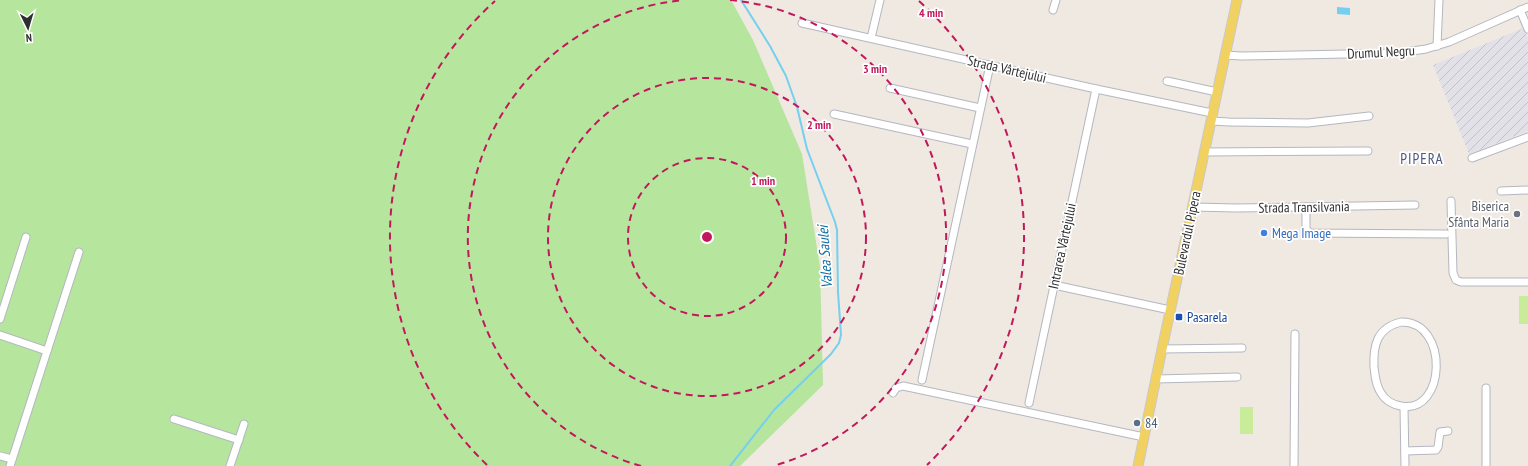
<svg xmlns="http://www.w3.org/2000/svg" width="1528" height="466" font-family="'PT Sans Narrow',sans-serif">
  <defs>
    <pattern id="industrial-furrows" width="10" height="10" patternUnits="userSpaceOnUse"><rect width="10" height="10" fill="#e3e1e8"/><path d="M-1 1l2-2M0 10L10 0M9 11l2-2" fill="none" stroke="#c3c1c7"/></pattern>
  </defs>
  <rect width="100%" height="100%" fill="#efe9e1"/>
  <path fill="url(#industrial-furrows)" d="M1524,28l4,10v93l-59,23 -36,-89z"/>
  <path fill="#b6e59e" d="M0,0h731l22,40 49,114 18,113 3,118 -83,81h-740z"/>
  <g fill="#c9ec9a">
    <rect x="1519" y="296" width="9" height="28"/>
    <rect x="1240" y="407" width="13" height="27"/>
  </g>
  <path fill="#75cff0" d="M1337,7l13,1v7l-13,-1z"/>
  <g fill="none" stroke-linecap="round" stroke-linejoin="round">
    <path stroke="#75cff0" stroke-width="2" d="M730,466l44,-56 57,-56 8,-11 2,-8 -3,-43 -1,-62 -2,-8 -28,-73 -10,-42 -11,-31 -16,-30 -29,-46"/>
    <defs>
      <g id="minor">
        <path d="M1053,10l3,-10"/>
        <path d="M1520,10l8,19"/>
        <path d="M802,23l294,66 116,24"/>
        <path d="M871,38l9,-38"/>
        <path d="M1437,46l2,-46"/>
        <path d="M1225,55l16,1 157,-3 28,-4 23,-7 79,-35"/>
        <path d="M1167,81l50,11"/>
        <path d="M890,88l90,20"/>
        <path d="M834,114l138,30"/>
        <path d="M1211,121l18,1 79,1 61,-7"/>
        <path d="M1204,152l164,-1"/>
        <path d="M1472,158l56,-21"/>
        <path d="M1501,191l27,-1"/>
        <path d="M1451,201l2,72 3,7 5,2h67"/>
        <path d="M1192,207l45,1 178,-3"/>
        <path d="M1306,207v22l4,4 136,1"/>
        <path d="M1054,285l116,25"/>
        <path d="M0,319l26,-82"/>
        <path d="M1401,322c49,-1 45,93 0,84 -8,-1 -16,-6 -20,-13 -5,-7 -6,-17 -7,-26 -1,-22 3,-39 27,-45z"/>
        <path d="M0,335l47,16"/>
        <path d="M1162,349l80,-1"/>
        <path d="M1156,379l81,-2"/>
        <path d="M922,380l68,-315"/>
        <path d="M1486,388v78"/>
        <path d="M893,393l3,-5 7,-2 241,51"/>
        <path d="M1029,403l67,-314"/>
        <path d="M1404,407l1,59"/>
        <path d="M174,419l65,21"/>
        <path d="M1405,451l31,-1 2,-3 2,-15 8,-1"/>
        <path d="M0,456l12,3"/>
        <path d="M10,466l69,-214"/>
        <path d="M230,466l14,-42"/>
        <path d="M1294,466l1,-132"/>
      </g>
      <path id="major" d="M1138,466l24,-117 75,-349"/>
    </defs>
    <use href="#minor" stroke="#b4b7c1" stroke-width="9"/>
    <use href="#major" stroke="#c9c9c9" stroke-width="11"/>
    <use href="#minor" stroke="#fff" stroke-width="7"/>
    <use href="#major" stroke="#f2d163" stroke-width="9"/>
  </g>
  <g fill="none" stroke="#c2185b" stroke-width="2" stroke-dasharray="7 5">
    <circle cx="707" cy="237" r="79"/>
    <circle cx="707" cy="237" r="159"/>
    <path d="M641 466A238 238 0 0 1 684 0M730 0A238 238 0 0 1 773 466"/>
    <path d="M487 465A317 317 0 0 1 495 1M919 1A317 317 0 0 1 927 465"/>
  </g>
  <circle fill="#6b7280" stroke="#fff" stroke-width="1.5" cx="1517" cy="214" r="4"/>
  <circle fill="#3f7fe0" stroke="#fff" stroke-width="1.5" cx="1264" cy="233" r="4"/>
  <rect fill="#1a4fb4" stroke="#fff" stroke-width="1.5" x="1175" y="313" width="8" height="8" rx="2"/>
  <circle fill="#5c6f8a" stroke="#fff" stroke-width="1.5" cx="1137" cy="423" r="4"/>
  <g text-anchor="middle" stroke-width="3.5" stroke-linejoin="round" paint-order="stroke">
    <g font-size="14" fill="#2e2e2e" stroke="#fff">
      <text transform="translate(1381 52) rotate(-3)" y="5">Drumul Negru</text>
      <text transform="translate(1007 69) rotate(13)" y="5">Strada Vârtejului</text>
      <text transform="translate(1304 207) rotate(-1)" y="5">Strada Transilvania</text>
      <text transform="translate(1187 233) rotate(-78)" y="5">Bulevardul Pipera</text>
      <text transform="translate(1062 246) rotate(-78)" y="5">Intrarea Vârtejului</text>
    </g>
    <g font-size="14" fill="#5b616d" stroke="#fff" text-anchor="end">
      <text x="1509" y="211">Biserica<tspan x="1509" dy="16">Sfânta Maria</tspan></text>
    </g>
    <g font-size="14" fill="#366cbe" stroke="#fff" text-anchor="start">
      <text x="1272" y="238">Mega Image</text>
    </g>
    <g font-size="14" fill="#164399" stroke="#fff" text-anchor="start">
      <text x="1187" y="322">Pasarela</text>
    </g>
    <g font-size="14" fill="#4e5e75" stroke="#fff" text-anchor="start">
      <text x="1145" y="428">84</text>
    </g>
    <g font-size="15" letter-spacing="1" fill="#4d5680" stroke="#fff">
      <text x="1422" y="164">PIPERA</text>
    </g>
    <g font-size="15" font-style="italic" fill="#0d6fa3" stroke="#fff">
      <text transform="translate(825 257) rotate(-94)" y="5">Valea Saulei</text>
    </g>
  </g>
  <circle cx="707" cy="237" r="6" fill="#c2185b" stroke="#fff" stroke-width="2"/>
  <g font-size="12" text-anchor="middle" font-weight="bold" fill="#c2185b" stroke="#fff" stroke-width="3.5" stroke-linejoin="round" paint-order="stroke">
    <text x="931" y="17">4 min</text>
    <text x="875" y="73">3 min</text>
    <text x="819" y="129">2 min</text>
    <text x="763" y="185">1 min</text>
  </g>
  <g transform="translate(28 28) rotate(175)" stroke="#ffffff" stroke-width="3" paint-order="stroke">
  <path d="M0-3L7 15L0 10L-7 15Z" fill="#2e2e2e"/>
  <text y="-6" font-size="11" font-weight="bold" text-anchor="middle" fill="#2e2e2e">N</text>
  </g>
</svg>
